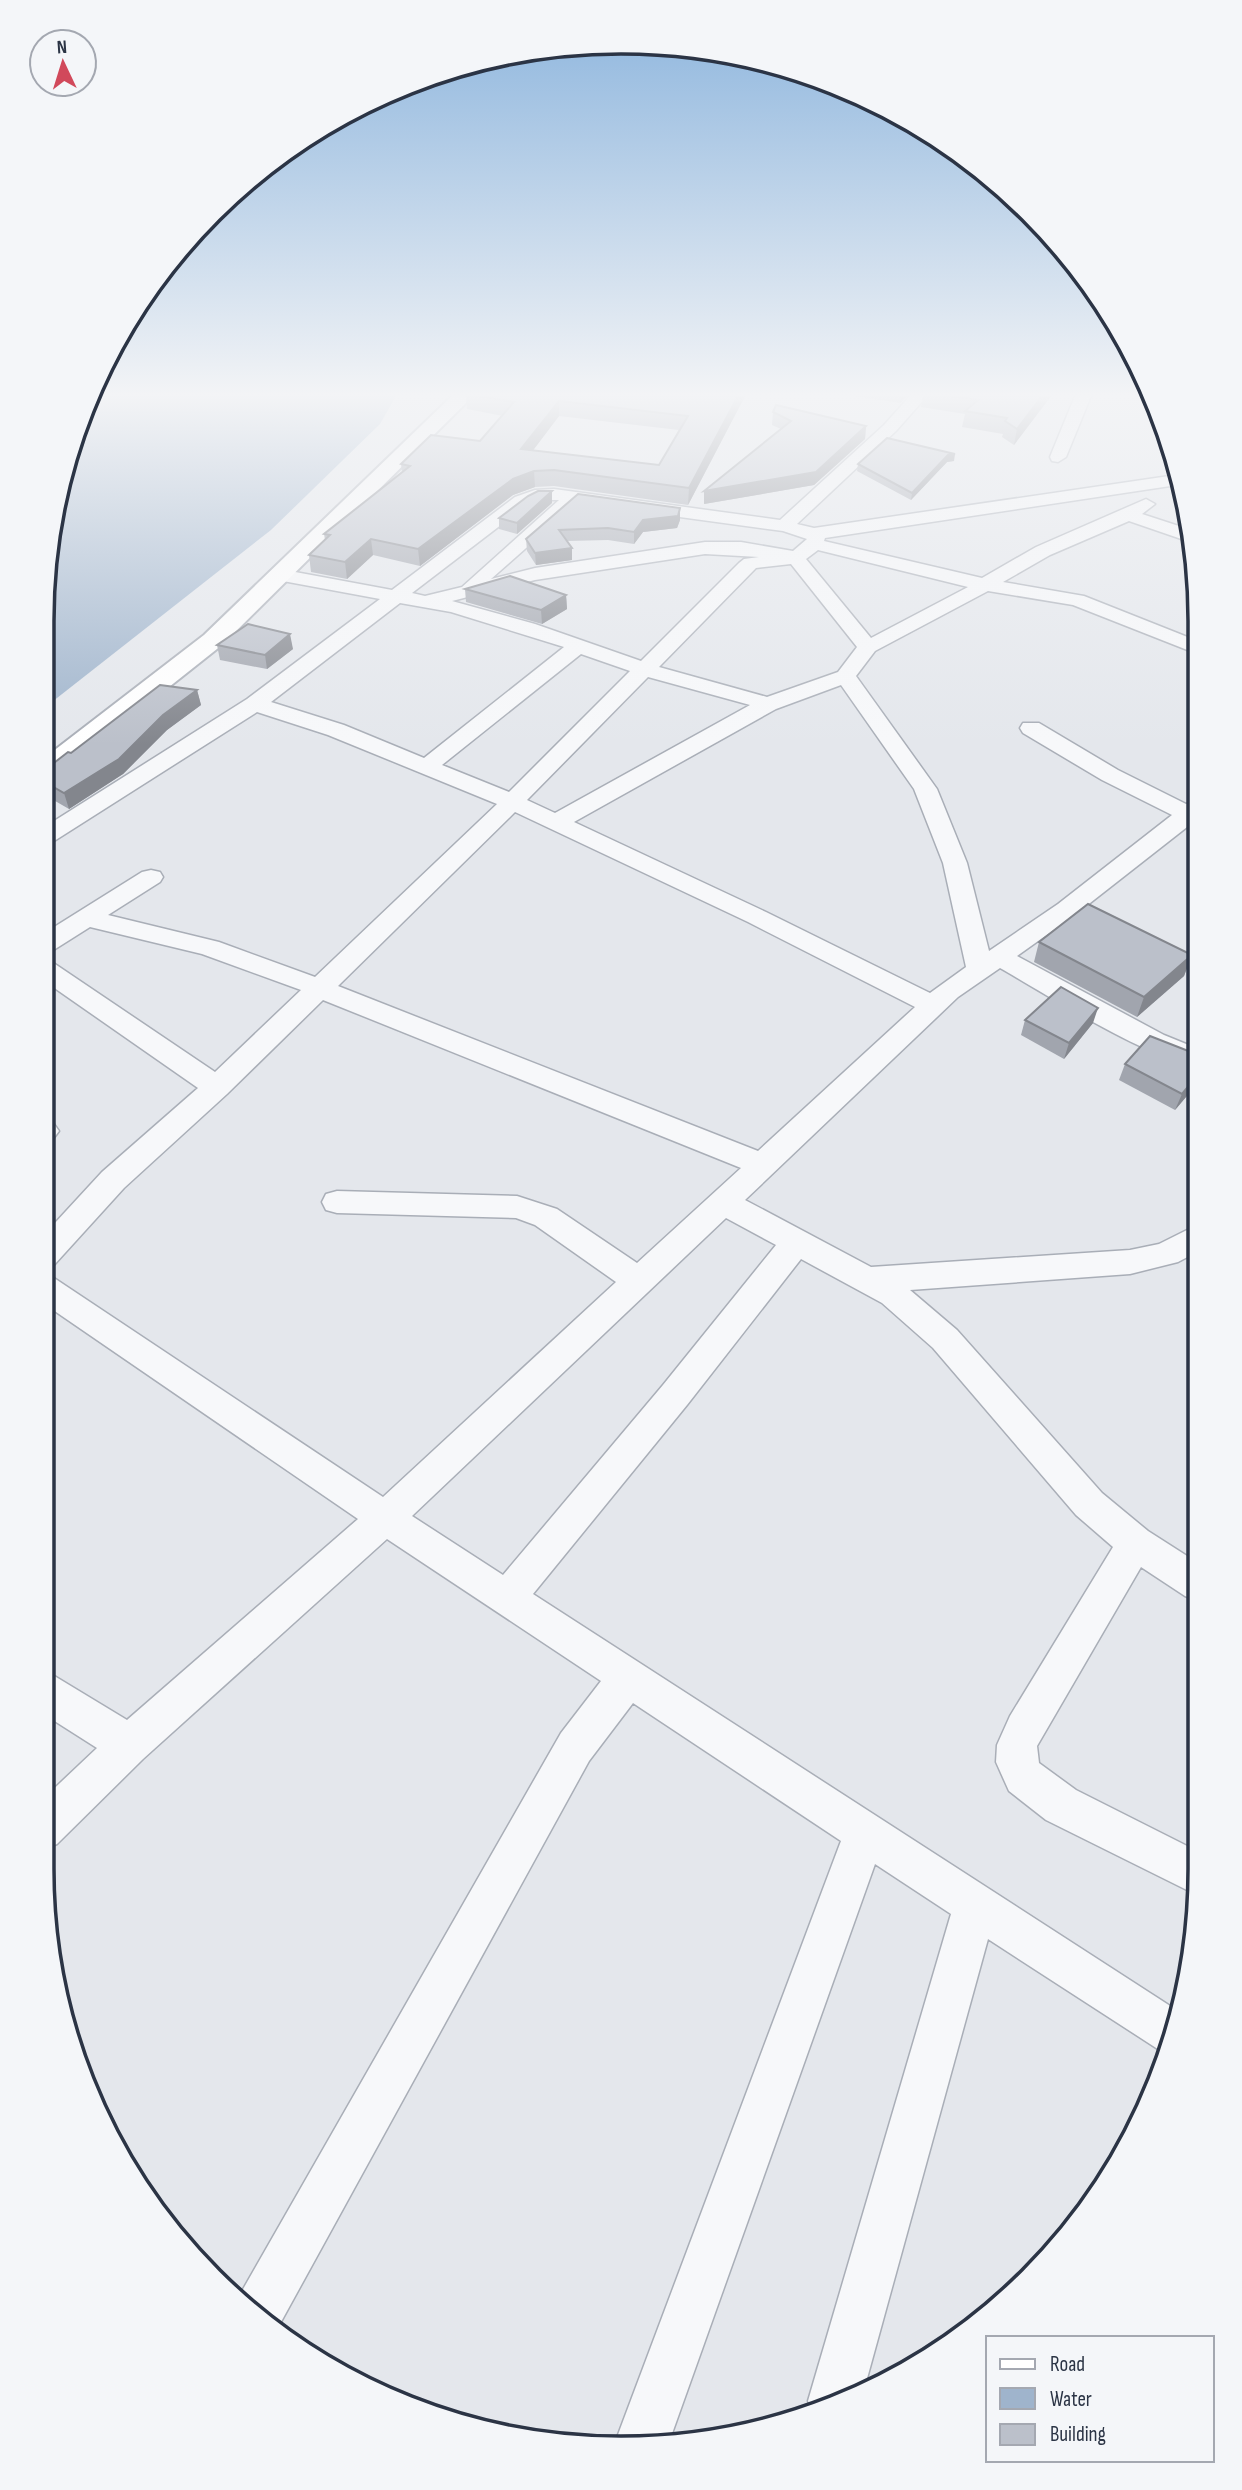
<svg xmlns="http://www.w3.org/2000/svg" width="1242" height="2490" font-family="'Sofia Sans Condensed',sans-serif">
  <rect width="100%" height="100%" fill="#e4e7ec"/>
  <path fill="#9fb4cc" d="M90,396h306l-16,28 -109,106 -228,179v-125l19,-112z"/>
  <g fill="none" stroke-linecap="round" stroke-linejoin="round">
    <defs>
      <g id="street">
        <path d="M910,396h17l-31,35 -99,93 17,4 362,-53 1,10 -352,53 -1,3 158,37 54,-31 110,-48 9,5 -13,10 49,16 2,13 -64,-22 -79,34 -47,27 81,14 111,44v13l-122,-48 -85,-14 -113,60 -19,25 81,113 30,74 22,88 69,-47 114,-89 -70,-35 -79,-47 -3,-5 3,-5h16l79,47 68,34 10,-3v19l-120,94 -59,42 147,79 32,13v14c-30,9 -162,-75 -196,-94l-42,29 -213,203 126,67 259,-17 29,-6 38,-19v27l-19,10 -48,12 -220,16 47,40 145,163 46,38 50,32v38l-13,-5 -44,-29 -104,179 2,17 37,27 123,62v44l-153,-76 -37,-29 -13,-29 1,-17 13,-29 103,-169 -37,-32 -143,-167 -51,-45 -81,-44 -114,146 -154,189 648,419 -14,42 -179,-116 -125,454 -52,15 -3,-7 143,-487 -76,-50 -206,578 -53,-2 225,-599 -208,-138 -44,58 -313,570 -37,-27 -1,-6 323,-565 40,-52 -214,-142 -244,220 -86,85 -15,6v-50l55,-52 -55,-35v-42l14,6 71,43 231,-201 -315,-216v-28l11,3 329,219 233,-215 -81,-57 -19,-7 -179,-5 -11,-3 -4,-8 4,-8 11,-3 180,5 40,13 80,54 104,-95 -418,-168 -96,94 -103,94 -70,77 -11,3v-32l59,-64 96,-84 -155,-108v-20l9,2 163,110 86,-82 -99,-36 -112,-27 -38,24 -9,2v-19l99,-62 9,-2 9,2 3,5 -3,5 -52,33 111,27 96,35 182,-173 -169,-69 -71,-23 -206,131 -8,2v-17l204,-129 133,-100 -108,-20 -3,-4 3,-4 7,-2 113,21 123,-93 20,-7 19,-1 226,31 104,-95zM538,500h21l-97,87 -37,9 -13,-3 115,-88zM577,503l206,28 24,8 -14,12 -52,-9h-36l-170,26 -44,11zM818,550l150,37 -97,51 -65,-79zM705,554l54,3 -15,2 -5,4 -98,98 -106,-37 -83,-23 83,-21zM791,564l66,83 -19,25 -71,25 -108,-30 97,-99zM400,603l51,9 113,35 -140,111 -80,-33 -73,-23zM581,654l49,17 -121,121 -67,-27zM648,677l102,28 -195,108 -28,-13zM841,685l73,104 29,74 23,104 -36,26 -164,-81 -192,-90 202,-113zM515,812l233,110 167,85 -157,144 -420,-165zM726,1218l50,27 -113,140 -160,190 -91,-59z"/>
        <path d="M1075,396h16l-25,61 -8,5 -6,-1 -2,-4z"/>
        <path d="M1144,396h10l2,4 -10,-1z"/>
        <path d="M43,1121l11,3 5,7 -6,8 -10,3z"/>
      </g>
      <path id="secondary" d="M452,396h21l-251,249 -169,134 -10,2v-22l161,-124z"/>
    </defs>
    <use href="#street" stroke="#a9aeb7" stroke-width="3"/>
    <use href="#secondary" stroke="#a9aeb7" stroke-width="4"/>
    <use href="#street" fill="#f7f8fa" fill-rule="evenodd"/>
    <use href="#secondary" fill="#fff" fill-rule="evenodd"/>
  </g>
  <g fill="#a1a5ae" fill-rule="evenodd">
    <path d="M466,396h279l-57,109 -134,-19 -19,1 -22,8 -93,71 -47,-11 -26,24 -36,-7 -2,-17 16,-15 -1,-6 78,-62 -1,-8 79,-23 23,-25 -36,-7zM559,416l120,14 -20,35 -126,-15z"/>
    <path d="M855,396h52l-7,7z"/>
    <path d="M923,396h128l-37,49 -12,-8 1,-3 -41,-7 3,-13 -44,-7z"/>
    <path d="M773,412l93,14 -1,13 -51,46 -110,19 77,-75 -9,-4z"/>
    <path d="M954,461l-7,1 -36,38 -54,-29 1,-7z"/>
    <path d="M578,494l102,14v12l-3,8 -34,4 -9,12 -26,-4 -41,1 5,7v12l-36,5 -9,-14 -1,-12z"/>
    <path d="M552,503l-35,31 -18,-5v-11z"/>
    <path d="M465,589l101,6 1,14 -25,15 -76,-22z"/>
    <path d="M217,645l76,4 -26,20 -47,-9z"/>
    <path d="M197,690l4,15 -34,25 -44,44 -54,35 -26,-15v-28h7l21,-13z"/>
    <path d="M1039,942l153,13 -8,21 -47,41 -103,-55z"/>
    <path d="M1025,1020l68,3 -29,36 -43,-24z"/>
    <path d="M1125,1064l72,20 -22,26 -56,-30z"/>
  </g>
  <g fill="#83868d">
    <path d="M738,396h7l-57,109 1,-17z"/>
    <path d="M901,396h6l-7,7z"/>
    <path d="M1042,396h9l-37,49 3,-16z"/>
    <path d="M559,401v15l-37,49 -1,-16z"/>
    <path d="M866,426l-1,13 -51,46 -110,19v-13z"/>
    <path d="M955,454l-1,7 -7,1 -36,38 1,-7 36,-38z"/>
    <path d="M534,471l1,16 -22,8 -93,71 -2,-17 95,-70z"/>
    <path d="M552,491v12l-35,31v-11z"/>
    <path d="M680,508v12l-3,8 -34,4 -9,12v-12l9,-12z"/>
    <path d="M371,539l2,16 -26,24 -2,-17z"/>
    <path d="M572,548v12l-36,5 -1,-12z"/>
    <path d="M566,595l1,14 -25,15 -1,-14z"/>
    <path d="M290,634l3,15 -26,20 -2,-14z"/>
    <path d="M197,690l4,15 -34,25 -44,44 -54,35 -5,-16 99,-78z"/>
    <path d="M1192,955l-8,21 -47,41 7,-20z"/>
    <path d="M1098,1008l-5,15 -29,36 5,-16z"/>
    <path d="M1197,1076v8l-22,26 7,-16z"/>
  </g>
  <g fill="#bbc0ca" stroke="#83868d" stroke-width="2" fill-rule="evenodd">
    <path d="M478,396h260l-49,92 -135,-18 -20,1 -21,8 -95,70 -47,-10 -26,23 -36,-7 21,-20 -6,-1 86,-68 -9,-2 30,-29 49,6 34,-39zM559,401l129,15 -29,49 -138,-16z"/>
    <path d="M951,396h91l-25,33 -12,-8 2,-3 -42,-7 13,-11z"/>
    <path d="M776,405l90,21 -50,46 -112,19 87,-70 -18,-9z"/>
    <path d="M887,438l68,16 -7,1 -36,38 -54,-29z"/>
    <path d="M538,491h14l-35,32 -18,-5 29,-22z"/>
    <path d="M578,494l102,14 -2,8 -35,4 -9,12 -26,-4 -49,2 13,18 -37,5 -9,-14z"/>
    <path d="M510,576l56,19 -25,15 -76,-21z"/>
    <path d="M248,624l42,10 -25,21 -48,-10z"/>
    <path d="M160,685l37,5 -34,25 -44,44 -55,34 -21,-12v-15h7l18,-14 3,1z"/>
    <path d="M1088,904l104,51 -48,42 -105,-55z"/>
    <path d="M1061,987l37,21 -29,35 -44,-23z"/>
    <path d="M1150,1036l46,18 1,22 -15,18 -57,-30z"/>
  </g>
  <linearGradient id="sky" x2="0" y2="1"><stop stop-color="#8bb4dd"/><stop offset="0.53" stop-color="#f3f4f6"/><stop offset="1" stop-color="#f3f4f6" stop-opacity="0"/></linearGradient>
  <rect width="1242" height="745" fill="url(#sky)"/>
  <path d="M0 0H1242V2490H0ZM621 54H621A567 567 0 0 1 1188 621V1869A567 567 0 0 1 621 2436H621A567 567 0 0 1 54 1869V621A567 567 0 0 1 621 54Z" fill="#f4f6f9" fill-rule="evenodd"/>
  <path fill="none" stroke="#2b3445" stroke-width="3.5" d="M621 54H621A567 567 0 0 1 1188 621V1869A567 567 0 0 1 621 2436H621A567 567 0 0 1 54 1869V621A567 567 0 0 1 621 54Z"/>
  <rect x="986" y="2336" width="228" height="126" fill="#f4f6f9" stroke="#a4a8b1" stroke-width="2"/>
  <rect x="1000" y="2359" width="35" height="10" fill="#ffffff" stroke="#a4a8b1" stroke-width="2"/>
  <text x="1050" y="2371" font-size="21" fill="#2b3445">Road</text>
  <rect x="1000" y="2388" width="35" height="21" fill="#9fb4cc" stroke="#a4a8b1" stroke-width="2"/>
  <text x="1050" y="2406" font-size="21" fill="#2b3445">Water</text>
  <rect x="1000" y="2424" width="35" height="21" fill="#bbc0ca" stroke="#a4a8b1" stroke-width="2"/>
  <text x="1050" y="2441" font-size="21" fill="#2b3445">Building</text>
  <g transform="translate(63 63) rotate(356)"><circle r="33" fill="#f4f6f9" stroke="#a4a8b1" stroke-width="2"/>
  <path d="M0-5L12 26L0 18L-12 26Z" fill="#d1495b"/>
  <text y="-10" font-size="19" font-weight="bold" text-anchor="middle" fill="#2b3445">N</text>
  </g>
</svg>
